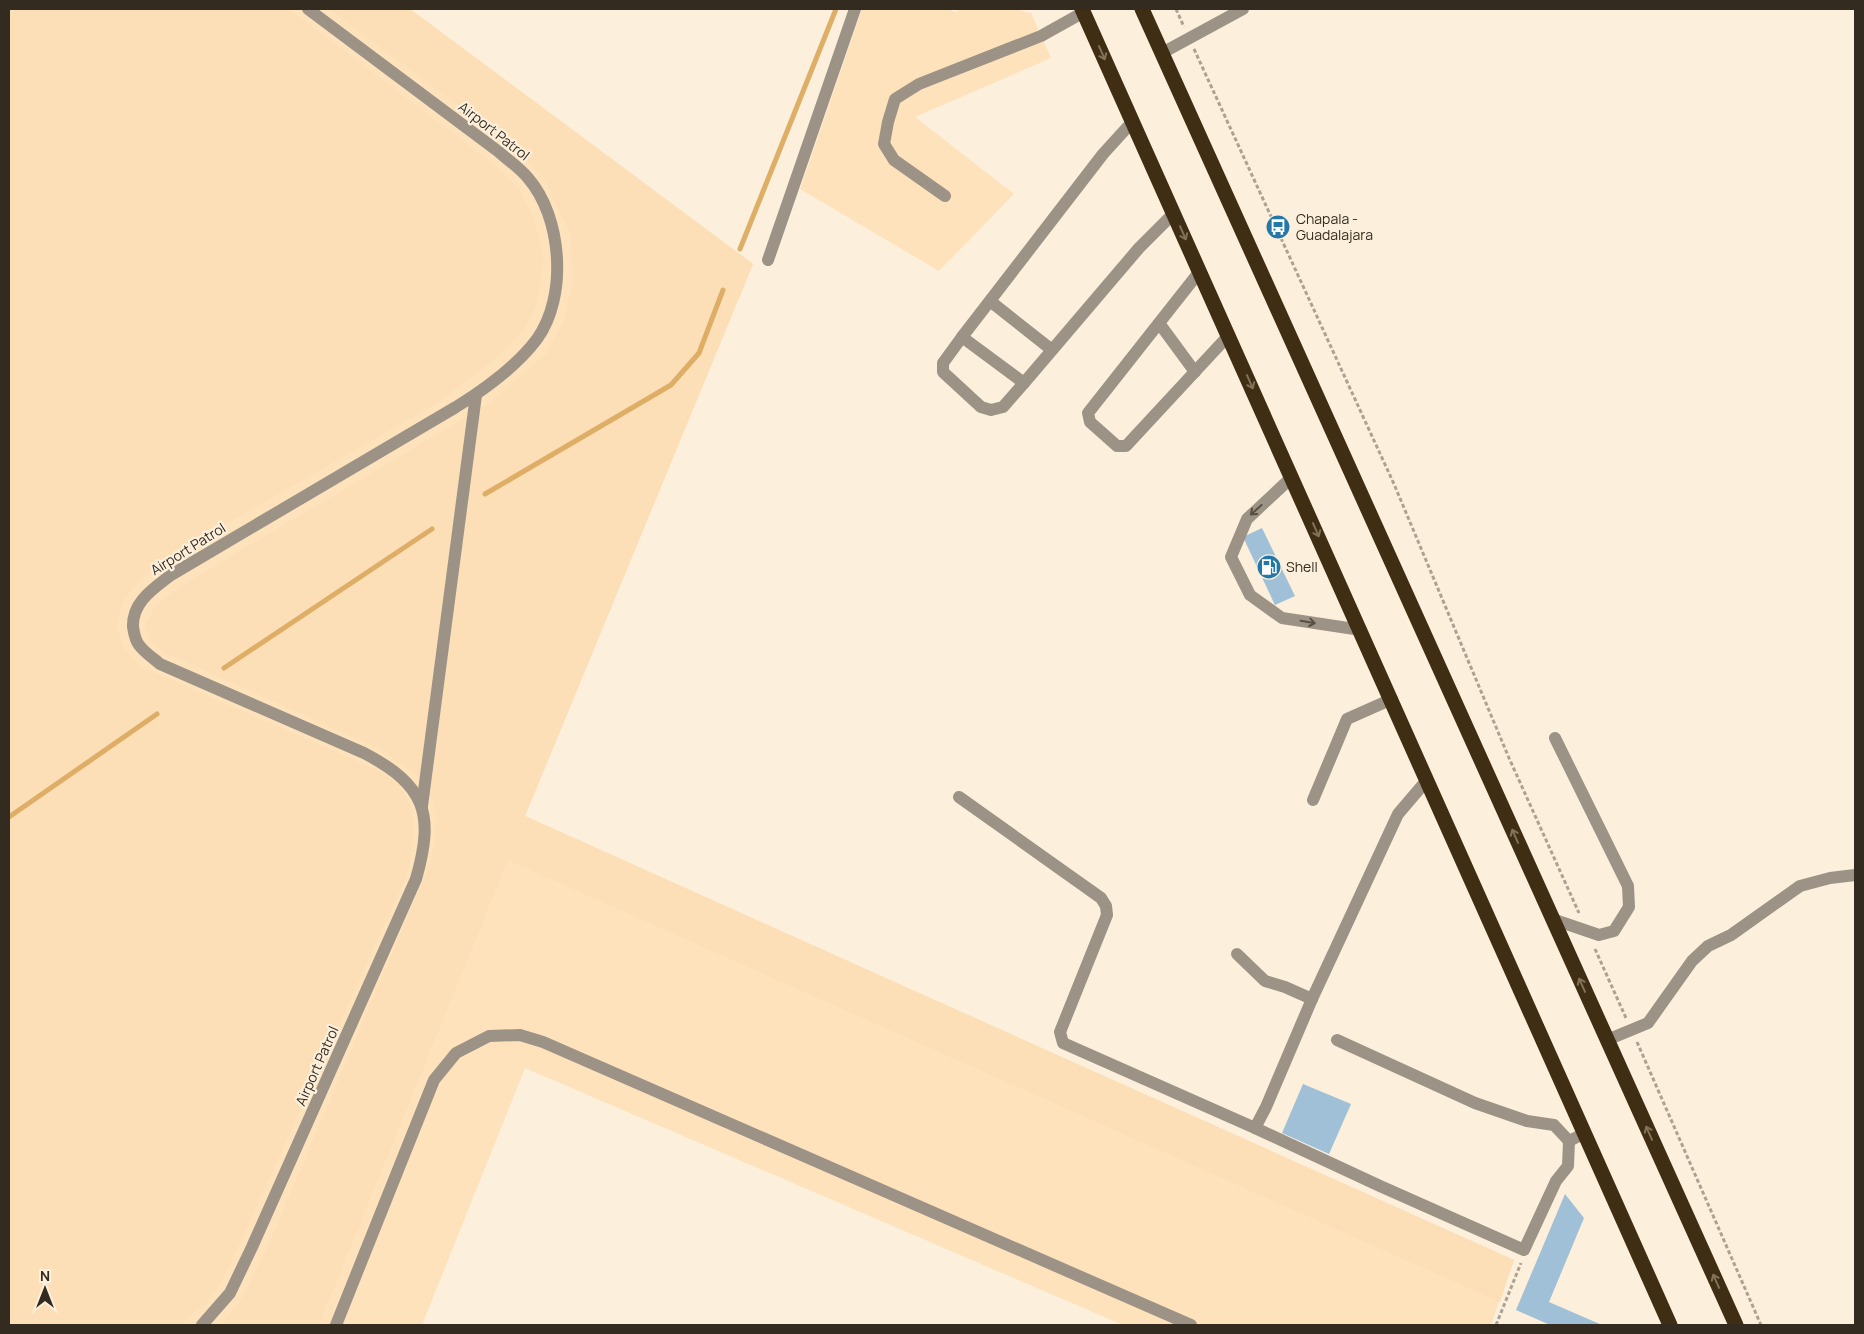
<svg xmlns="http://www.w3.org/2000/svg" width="1864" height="1334" font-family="Manrope,sans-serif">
  <rect width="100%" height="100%" fill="#fcefdc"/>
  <g fill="#fde2bc">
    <path d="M9,9h401l343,255 -228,552 989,444 -23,65h-368l-598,-257 -103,257h-413z"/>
    <path d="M862,9h83l12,3 1,-3h57l16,4 20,45 -136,59 99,77 -75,77 -139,-82z"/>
  </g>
  <g fill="#fcdfb6">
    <path d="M9,9h280l202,153 28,27 15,30 10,40 -8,47 -13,25 -23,24 -61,47 -281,161c-23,23 -51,44 -36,81 4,8 12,15 17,22l240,105c5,3 11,7 16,11 26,24 19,63 12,93l-184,405 -15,21 -29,24h-170z"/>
    <path d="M329,9h81l343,255 -228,552 989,444 -14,42 -992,-442 -189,465h-99l20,-23 27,-53 160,-378 8,-29 1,-30 -3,-11 -6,-11 -12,-16 -35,-25 -214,-96 -17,-13 -4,-15 10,-19 26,-20 309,-183 56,-49 19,-35 7,-36 -1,-47 -27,-58 -33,-33z"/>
  </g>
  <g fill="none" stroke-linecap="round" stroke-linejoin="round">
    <g stroke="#deae67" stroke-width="5">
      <path d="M740,249l96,-240"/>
      <path d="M485,494l186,-109 28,-32 24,-63"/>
      <path d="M224,668l208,-139"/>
      <path d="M9,817l148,-103"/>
    </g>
  </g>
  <g fill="#a0c0d7">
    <path d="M1262,528l33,68 -20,9 -32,-68z"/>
    <path d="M1303,1084l48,20 -22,50 -47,-21z"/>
    <path d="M1565,1194l19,24 -35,84 53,23h-52l-34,-15z"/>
  </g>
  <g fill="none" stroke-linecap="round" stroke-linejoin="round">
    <g stroke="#ada292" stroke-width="3" stroke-dasharray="4 2.5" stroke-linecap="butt">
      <path d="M1176,9l8,18"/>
      <path d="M1194,49l200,435 115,274 70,155"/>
      <path d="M1595,949l31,69"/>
      <path d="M1637,1042l124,283"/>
      <path d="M1496,1325l25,-62"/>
    </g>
    <g stroke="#9c9386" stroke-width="12">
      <path d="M1162,53l81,-44"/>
      <path d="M1133,121l-30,33 -141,183 62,46 115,-135 35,-35"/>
      <path d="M945,196l-51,-36 -10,-16 4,-22 7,-23 24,-15 122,-48 43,-24"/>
      <path d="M768,260l87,-251"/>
      <path d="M1200,271l-112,142 2,9 27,24h9l103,-111"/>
      <path d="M990,301l62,49"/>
      <path d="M1159,323l36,49"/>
      <path d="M962,337l-19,26v9l38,35 10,3 12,-3 21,-24"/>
      <path d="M1292,477l-45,42 -16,38 19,38 32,23 79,12"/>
      <path d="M1427,780l-29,34 -86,185 -46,108 -11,21 125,58 144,64 32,-69 12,-15 1,-25 16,-8"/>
      <path d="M959,797l142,101 5,8 1,9 -47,117 3,11 192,85"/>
      <path d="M1313,800l34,-81 45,-20"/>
      <path d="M422,806l54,-411"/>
      <path d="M1552,919l47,16 15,-4 15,-24 -1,-21 -73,-148"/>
      <path d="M1237,954l28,27 20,6 27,12"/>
      <path d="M1337,1040l138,63 52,18 27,4 15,16"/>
      <path d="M1607,1040l41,-17 44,-62 16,-15 23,-11 69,-49 30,-8 25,-3"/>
      <path d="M202,1325l28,-32 22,-46 164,-368c19,-66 9,-94 -52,-126l-204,-89c-7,-6 -15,-11 -21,-19 -4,-5 -5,-12 -6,-18 -1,-25 20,-38 38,-52l285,-168c29,-18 61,-41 81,-68 31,-43 25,-122 -9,-161 -8,-10 -19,-17 -29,-26l-191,-143"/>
      <path d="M336,1325l98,-245 22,-27 33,-17 31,-1 23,7 648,283"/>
    </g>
    <g stroke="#3f2e13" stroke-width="15">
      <path d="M1082,9l588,1316"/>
      <path d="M1142,9l594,1316"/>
    </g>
  </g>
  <defs><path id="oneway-shaft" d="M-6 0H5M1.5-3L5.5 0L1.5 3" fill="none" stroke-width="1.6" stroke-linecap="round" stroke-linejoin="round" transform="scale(1.25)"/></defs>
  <g stroke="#817259">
    <use href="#oneway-shaft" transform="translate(1102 53) rotate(66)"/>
    <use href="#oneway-shaft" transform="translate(1183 233) rotate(66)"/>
    <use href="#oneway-shaft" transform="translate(1250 382) rotate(66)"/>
    <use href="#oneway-shaft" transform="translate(1316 530) rotate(66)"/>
    <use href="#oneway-shaft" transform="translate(1515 836) rotate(-114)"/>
    <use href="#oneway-shaft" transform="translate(1582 985) rotate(-114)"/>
    <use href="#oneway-shaft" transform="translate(1649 1133) rotate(-114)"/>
    <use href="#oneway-shaft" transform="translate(1716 1281) rotate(-114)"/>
  </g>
  <g stroke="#584f43">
    <use href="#oneway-shaft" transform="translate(1256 510) rotate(138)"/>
    <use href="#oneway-shaft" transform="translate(1308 622) rotate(9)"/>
  </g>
  <defs>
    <symbol id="bus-disc" viewBox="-11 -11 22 22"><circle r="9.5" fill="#2478a8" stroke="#fcefdc"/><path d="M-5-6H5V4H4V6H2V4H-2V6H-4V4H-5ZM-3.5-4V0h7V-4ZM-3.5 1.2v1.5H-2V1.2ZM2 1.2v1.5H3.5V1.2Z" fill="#fff"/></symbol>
    <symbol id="fuel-disc" viewBox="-11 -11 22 22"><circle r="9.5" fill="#2478a8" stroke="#fcefdc"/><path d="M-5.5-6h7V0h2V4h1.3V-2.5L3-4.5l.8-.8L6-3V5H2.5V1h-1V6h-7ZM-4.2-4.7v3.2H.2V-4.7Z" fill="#fff"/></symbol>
  </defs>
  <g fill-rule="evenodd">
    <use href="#bus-disc" x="1264" y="213" width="28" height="28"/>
    <use href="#fuel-disc" x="1255" y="553" width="28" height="28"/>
  </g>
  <g text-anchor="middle" stroke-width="4.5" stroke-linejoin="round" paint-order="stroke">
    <g font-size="14" fill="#332b1f" stroke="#fcefdc">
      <text transform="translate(494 131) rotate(38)" y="5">Airport Patrol</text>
      <text transform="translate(188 549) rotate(-32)" y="5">Airport Patrol</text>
      <text transform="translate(317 1066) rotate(-66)" y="5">Airport Patrol</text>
    </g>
    <g font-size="14" fill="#332b1f" stroke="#fcefdc" text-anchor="start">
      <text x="1296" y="224">Chapala -<tspan x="1296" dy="16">Guadalajara</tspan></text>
      <text x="1286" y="572">Shell</text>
    </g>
  </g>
  <rect width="1864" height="1334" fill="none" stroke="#332b1f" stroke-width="20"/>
  <g transform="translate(45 1289)" stroke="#fcefdc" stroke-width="4" paint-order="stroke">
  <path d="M0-4L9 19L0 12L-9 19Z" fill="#332b1f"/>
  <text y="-8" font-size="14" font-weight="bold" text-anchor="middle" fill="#332b1f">N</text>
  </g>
</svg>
